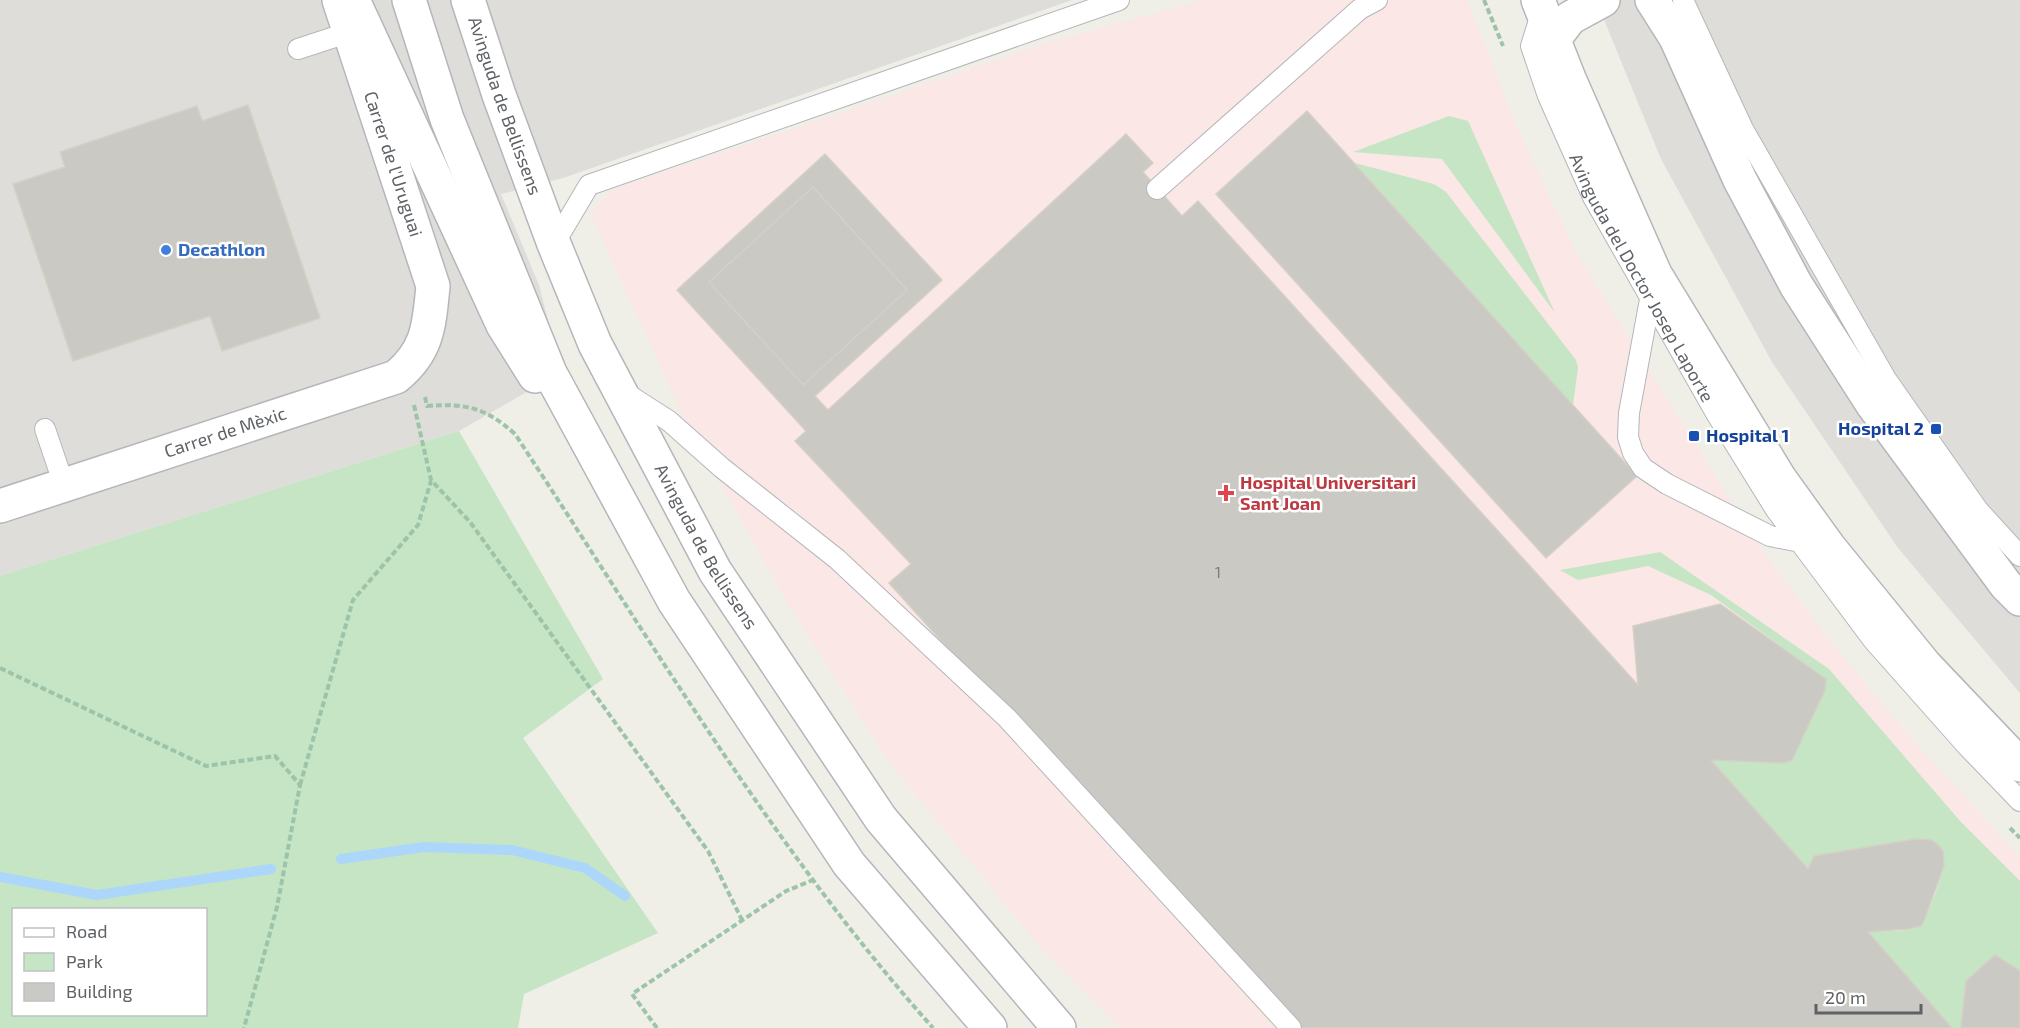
<svg xmlns="http://www.w3.org/2000/svg" width="2020" height="1028" font-family="'Exo 2',sans-serif">
  <rect width="100%" height="100%" fill="#efeee7"/>
  <g fill="#deddd9">
    <path d="M0,0h1072l-509,178 -62,16 38,91 22,87 -102,59 -459,145z"/>
    <path d="M1596,0h424v693l-122,-145 -126,-186 -111,-203z"/>
  </g>
  <path fill="#fbe7e5" d="M1203,0h264l50,128 60,126 183,294 62,83 91,110 107,116v171h-899l-78,-77 -153,-188 -104,-162 -105,-190 -91,-198 23,-24 434,-146z"/>
  <g fill="#c5e5c5" fill-rule="evenodd">
    <path d="M1449,116l19,5 87,192 -113,-154 -89,-7z"/>
    <path d="M1355,163l79,21 12,8 130,168 2,8 -5,37z"/>
    <path d="M459,431l144,248 -80,59 135,195 -134,61 -6,34h-518v-452zM14,910h192v104h-192z"/>
    <path d="M1660,552l169,117 131,152 60,60v90l-25,-15 -29,25 -5,47h-9l-84,-96c16,-2 45,2 56,-10 9,-25 42,-86 -8,-83l-102,17 -6,13 -97,-109 73,3 8,-3 33,-70 1,-11 -115,-84 -63,-29 -70,14 -18,-10z"/>
  </g>
  <g fill="none" stroke-linecap="round" stroke-linejoin="round">
    <g stroke="#acd7fb" stroke-width="10">
      <path d="M341,859l83,-12 88,3 73,18 40,28"/>
      <path d="M0,877l97,18 174,-26"/>
    </g>
  </g>
  <g fill="#cbc9c4" stroke="#d4d0c5" stroke-width="1.5">
    <path d="M248,105l72,213 -98,33 -12,-35 -137,45 -60,-177 52,-17 -5,-15 137,-46 5,15z"/>
    <path d="M1307,111l330,365 -91,82 -330,-364z"/>
    <path d="M1126,134l27,29 -10,9 39,44 16,-15 440,484 -5,-59 87,-22 106,75 -1,11 -33,70 -8,3 -73,-3 97,109 6,-13 102,-17 15,1 7,5 5,6 1,15 -20,55 -3,5 -13,3 -40,3 84,96h-661l-402,-445 22,-19 -116,-123 11,-10 -129,-141 148,-136 117,126 -127,116 13,14z"/>
    <path d="M813,187l94,103 -104,95 -94,-103z"/>
    <path d="M1995,955l25,16v57h-59l5,-47z"/>
  </g>
  <g fill="none" stroke-linecap="round" stroke-linejoin="round">
    <defs>
      <g id="service">
        <path d="M1683,0l60,129 143,250 92,131 42,46"/>
        <path id="s1" d="M1542,11l-11,35 17,50 45,101 124,218 59,95 97,130 94,106 53,55"/>
        <path d="M298,49l52,-17"/>
        <path d="M1157,189l203,-180 17,-9"/>
        <path d="M554,244l35,-59 530,-185"/>
        <path d="M1651,294l-22,119 -1,24 5,16 10,15 24,16 103,52 36,7"/>
        <path d="M624,392l45,29 53,47 115,91 170,159 284,310"/>
        <path d="M45,429l19,56"/>
      </g>
      <g id="minor">
        <path d="M1538,0l32,81 85,193 125,205 49,68 96,118 95,100"/>
        <path d="M1652,0l24,38 64,142 56,105 77,120 133,180 14,14"/>
        <path d="M1554,39l16,-21 33,-18"/>
        <path id="s2" d="M0,506l396,-129c32,-26 33,-51 37,-91l-94,-286"/>
      </g>
      <g id="secondary">
        <path d="M353,0l150,325 32,51"/>
        <path d="M409,0l38,119 103,254 124,228 175,263 141,164"/>
        <path id="s3" d="M468,0l31,95 55,149 41,100 120,227 166,248 178,209"/>
      </g>
    </defs>
    <use href="#service" stroke="#b4b7ba" stroke-width="22"/>
    <use href="#minor" stroke="#b4b7ba" stroke-width="36"/>
    <use href="#secondary" stroke="#b3b6ba" stroke-width="36"/>
    <g stroke="#9dc4a9" stroke-width="4" stroke-dasharray="6 3" stroke-linecap="butt">
      <path d="M1484,0l19,46"/>
      <path d="M425,397l2,9c40,-3 59,2 88,28 134,203 256,412 418,594"/>
      <path d="M414,405l17,75 39,42 238,329 34,69"/>
      <path d="M0,668l206,98 69,-10 25,29 -23,122 -33,121"/>
      <path d="M300,785l53,-185 65,-75 13,-44"/>
      <path d="M2010,828l10,10"/>
      <path d="M657,1028l-25,-34 154,-103 27,-11"/>
    </g>
    <use href="#service" stroke="#fff" stroke-width="20"/>
    <use href="#minor" stroke="#fff" stroke-width="33"/>
    <use href="#secondary" stroke="#fff" stroke-width="33"/>
  </g>
  <circle fill="#3f7fe0" stroke="#fff" stroke-width="2" cx="166" cy="250" r="6"/>
  <g fill="#1a4fb4" stroke="#fff" stroke-width="2">
    <rect x="1930" y="423" width="12" height="12" rx="3"/>
    <rect x="1688" y="430" width="12" height="12" rx="3"/>
  </g>
  <path fill="#e0444e" stroke="#fff" stroke-width="2" d="M1223 484h6v6h6v6h-6v6h-6v-6h-6v-6h6z"/>
  <g text-anchor="middle" stroke-width="5" stroke-linejoin="round" paint-order="stroke">
    <g font-size="15" fill="#797c7e">
      <text x="1218" y="578">1</text>
    </g>
    <g font-size="18" fill="#5e6266" stroke="#fff">
      <text dy="6" stroke="none"><textPath href="#s3" startOffset="112">Avinguda de Bellissens</textPath></text>
      <text transform="translate(393 164) rotate(72)" y="6">Carrer de l'Uruguai</text>
      <text dy="6" stroke="none"><textPath href="#s1" startOffset="294">Avinguda del Doctor Josep Laporte</textPath></text>
      <text dy="6" stroke="none"><textPath href="#s2" startOffset="237">Carrer de Mèxic</textPath></text>
      <text dy="6" stroke="none"><textPath href="#s3" startOffset="598">Avinguda de Bellissens</textPath></text>
    </g>
    <g font-size="18" font-weight="bold" fill="#366cbe" stroke="#fff" text-anchor="start">
      <text x="178" y="256">Decathlon</text>
    </g>
    <g font-size="18" font-weight="bold" fill="#164399" stroke="#fff" text-anchor="end">
      <text x="1924" y="435">Hospital 2</text>
      <text x="1706" y="442" text-anchor="start">Hospital 1</text>
    </g>
    <g font-size="18" font-weight="bold" fill="#be3a42" stroke="#fff" text-anchor="start">
      <text x="1240" y="489">Hospital Universitari<tspan x="1240" dy="21">Sant Joan</tspan></text>
    </g>
  </g>
  <rect x="12" y="908" width="195" height="108" fill="#ffffff" stroke="#bfc0c2" stroke-width="1.5"/>
  <rect x="24" y="928" width="30" height="9" fill="#ffffff" stroke="#bfc0c2" stroke-width="1.5"/>
  <text x="66" y="938" font-size="18" fill="#5e6266">Road</text>
  <rect x="24" y="953" width="30" height="18" fill="#c5e5c5" stroke="#bfc0c2" stroke-width="1.5"/>
  <text x="66" y="968" font-size="18" fill="#5e6266">Park</text>
  <rect x="24" y="983" width="30" height="18" fill="#cbc9c4" stroke="#bfc0c2" stroke-width="1.5"/>
  <text x="66" y="998" font-size="18" fill="#5e6266">Building</text>
  <path d="M1816 1004v9h105v-9" fill="none" stroke="#5e6266" stroke-width="3"/>
  <text x="1825" y="1004" font-size="18" fill="#5e6266" stroke="#ffffff" stroke-width="4.5" paint-order="stroke">20 m</text>
</svg>
